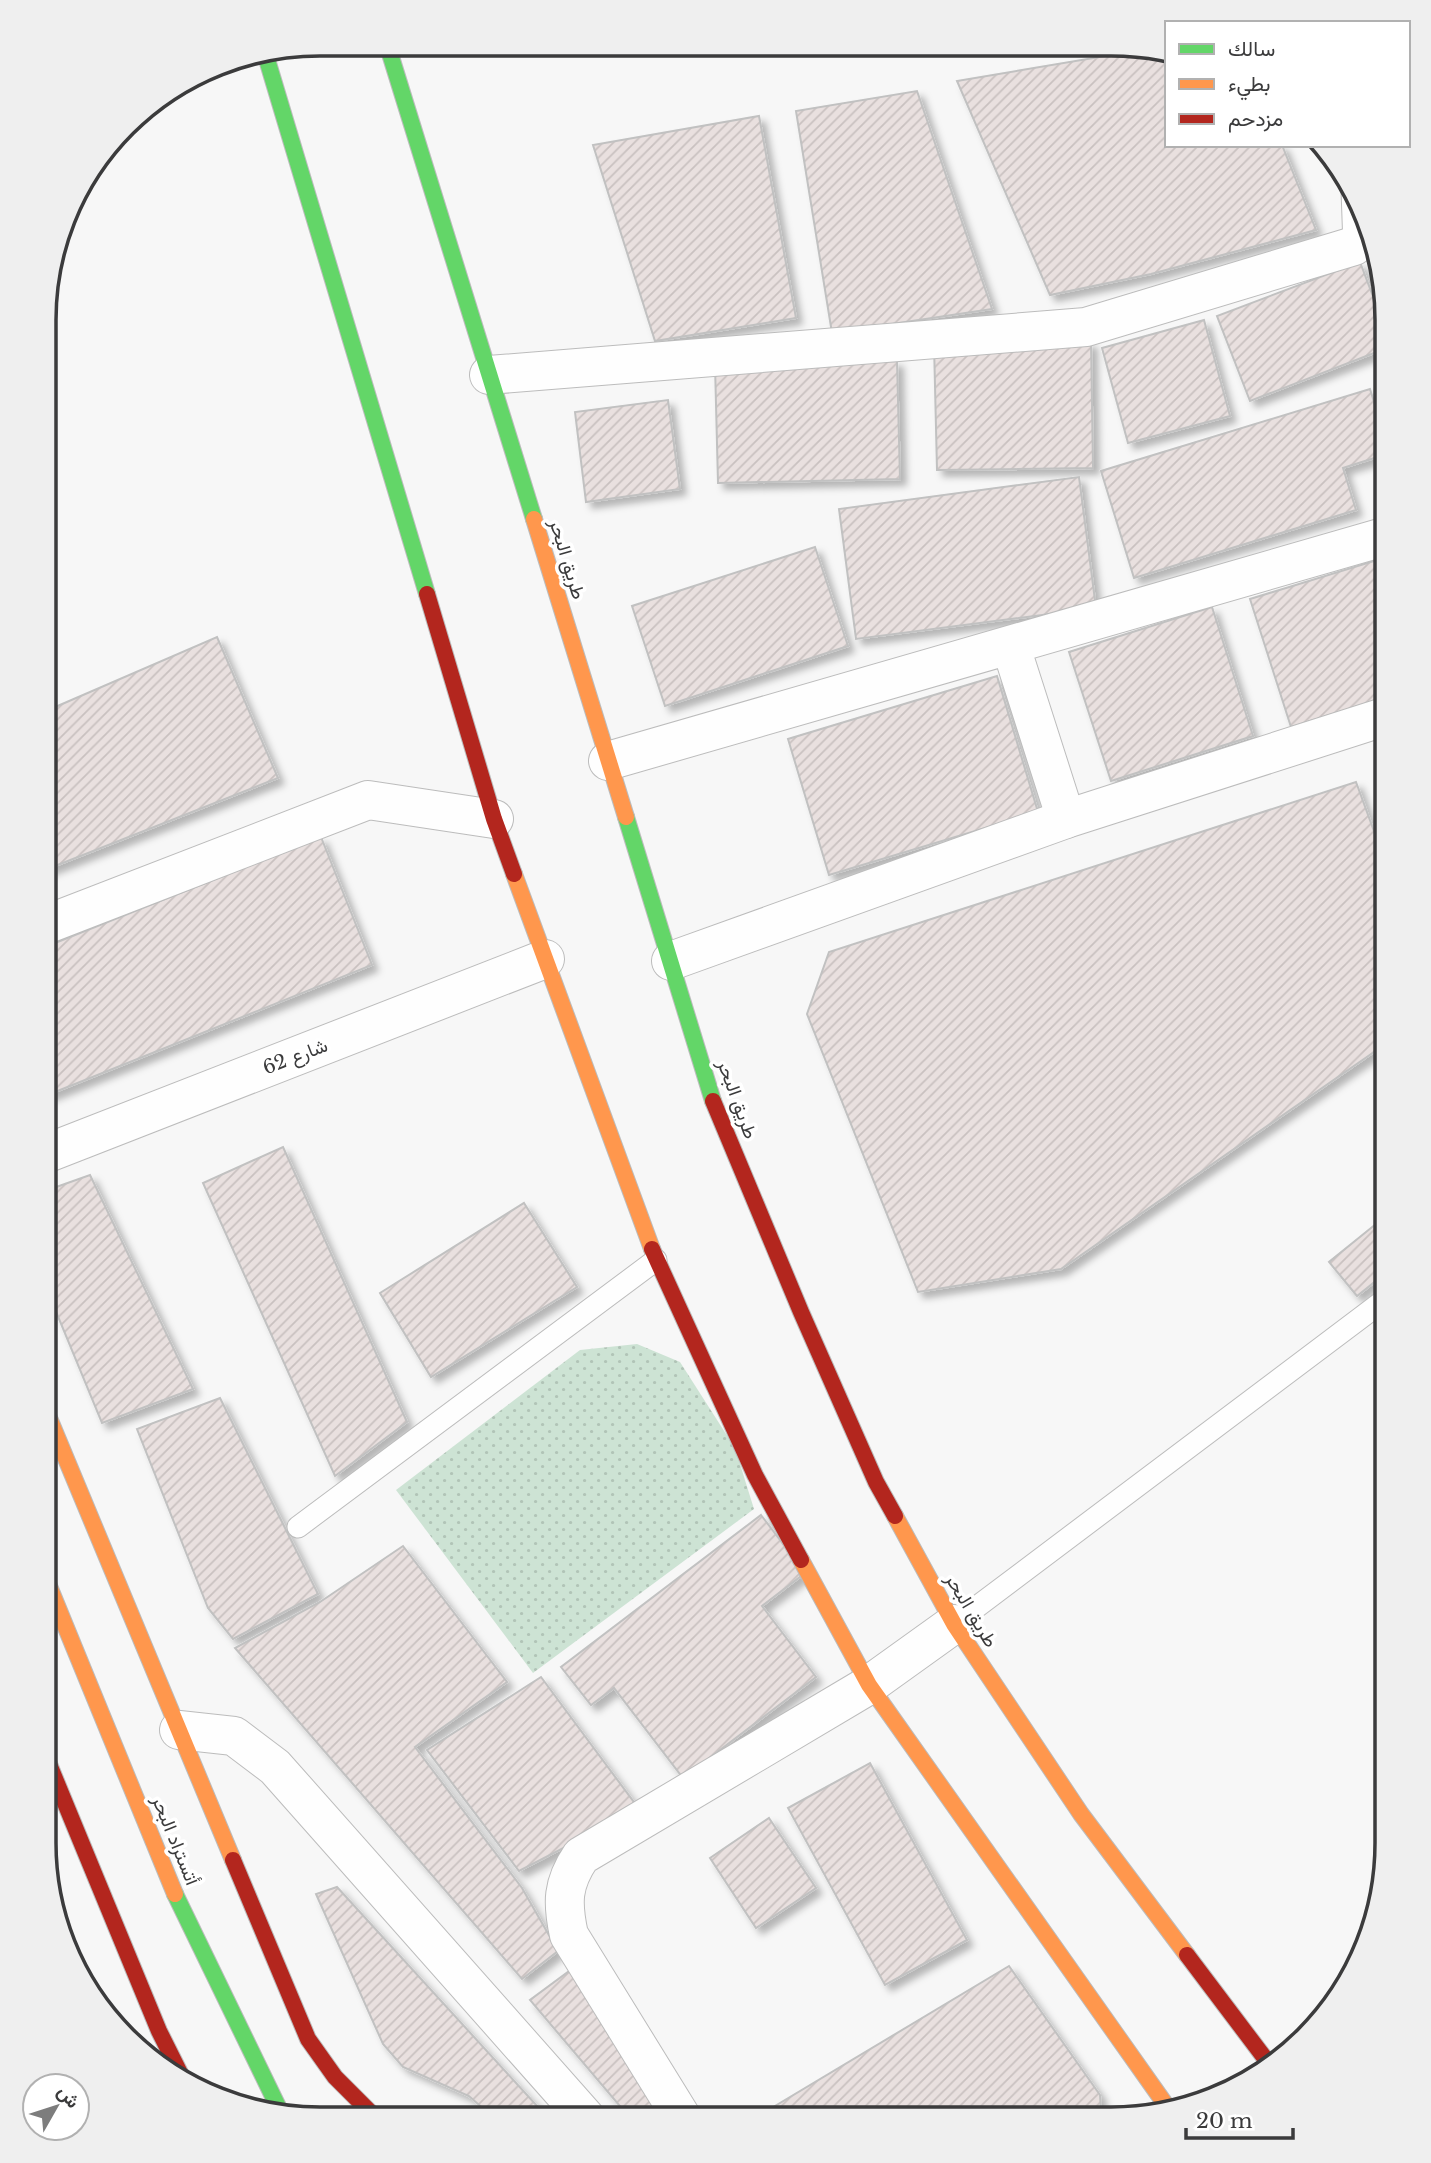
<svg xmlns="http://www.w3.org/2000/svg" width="1431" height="2163" font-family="'Libre Baskerville',Vazirmatn,serif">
  <defs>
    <pattern id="grass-dots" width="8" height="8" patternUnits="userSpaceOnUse" patternTransform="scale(1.75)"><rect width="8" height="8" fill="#cde3d4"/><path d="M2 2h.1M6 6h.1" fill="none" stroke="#b1c4b7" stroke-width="1.8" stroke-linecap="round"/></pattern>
    <pattern id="building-hatch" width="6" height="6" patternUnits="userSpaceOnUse" patternTransform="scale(1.75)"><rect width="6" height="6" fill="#e9e0df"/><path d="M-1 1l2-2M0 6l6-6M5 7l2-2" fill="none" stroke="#c9c1c0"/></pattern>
    <filter id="shadow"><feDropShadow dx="6" dy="6" stdDeviation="3.5" flood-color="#0004"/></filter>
  </defs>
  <rect width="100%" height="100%" fill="#f7f7f7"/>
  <path fill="url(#grass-dots)" d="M637,1344l43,18 55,86 19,61 -221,164 -137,-183 184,-140z"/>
  <g fill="url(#building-hatch)" stroke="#c1c1c1" stroke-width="2" filter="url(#shadow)">
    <path d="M1153,48l14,3v94h115l34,85 -165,44 -101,21 -93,-214z"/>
    <path d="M917,91l75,218 -160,24 -36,-222z"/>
    <path d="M759,116l37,202 -141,23 -62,-196z"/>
    <path d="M1360,262l27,72v14l-137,53 -33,-85z"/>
    <path d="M1204,320l26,96 -102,27 -26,-95z"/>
    <path d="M1091,342l2,126 -156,2 -3,-126z"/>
    <path d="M897,361l3,118 -182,4 -3,-118z"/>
    <path d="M1370,389l17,55v10l-44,14 13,42 -222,68 -33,-107z"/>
    <path d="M668,400l12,89 -94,13 -11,-90z"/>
    <path d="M1079,477l17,131 -240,31 -17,-130z"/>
    <path d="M815,547l33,99 -183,60 -33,-100z"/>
    <path d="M1387,557v140l-96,30 -41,-128z"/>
    <path d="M1212,607l41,129 -142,45 -42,-129z"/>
    <path d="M217,637l61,141 -233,92 1,-159z"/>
    <path d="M997,676l41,136 -209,63 -41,-136z"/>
    <path d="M1356,782l31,85v176l-326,226 -143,23 -111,-278 22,-62z"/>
    <path d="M321,837l51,128 -327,131v-149z"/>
    <path d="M283,1147l124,275 -72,54 -132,-293z"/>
    <path d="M90,1175l103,214 -91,34 -57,-138v-94z"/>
    <path d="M524,1203l53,84 -146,90 -51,-84z"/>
    <path d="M1387,1215v57l-30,24 -28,-34z"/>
    <path d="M220,1398l98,196 -85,45 -25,-31 -71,-179z"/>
    <path d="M761,1515l44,58 -43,33 54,71 -133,101 -69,-90 -23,17 -30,-38z"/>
    <path d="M403,1546l104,136 -92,65 107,141 36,63 -36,28 -287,-331 85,-46z"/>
    <path d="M541,1677l98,132 -120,62 -92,-121z"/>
    <path d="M870,1763l97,177 -82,45 -97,-177z"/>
    <path d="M769,1818l47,70 -60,40 -46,-70z"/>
    <path d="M337,1887l211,231h-54l-25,-22 -66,-29 -20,-23 -67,-150z"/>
    <path d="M580,1963l95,155h-45l-100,-118z"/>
    <path d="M1009,1966l91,129 1,16 -3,8 -343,-1z"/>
  </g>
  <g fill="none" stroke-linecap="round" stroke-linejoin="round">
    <defs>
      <g id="lane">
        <path d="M1352,190l2,56"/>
        <path d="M298,1527l358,-267"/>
        <path d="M954,1624l433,-326"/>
      </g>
      <g id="street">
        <path d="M489,375l597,-48 268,-81"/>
        <path d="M1011,647l55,172"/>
        <path d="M608,761l779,-225"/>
        <path d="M45,925l323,-125 126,19"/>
        <path d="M671,961l395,-142 321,-103"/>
        <path d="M45,1154l500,-195"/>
        <path d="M179,1730l55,6 41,31 311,351"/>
        <path d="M682,2118l-113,-183c-7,-32 -7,-51 12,-79l288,-171 85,-61"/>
      </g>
      <g id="fast">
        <path d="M387,44l147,475"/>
        <path d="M265,53l162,541"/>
        <path d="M626,817l87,284"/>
        <path d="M175,1894l108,223"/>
      </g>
      <g id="slow">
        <path d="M534,519l92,298"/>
        <path d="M514,874l138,375"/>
        <path d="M44,1406l189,454"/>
        <path d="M895,1516l59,108 127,190 106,141"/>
        <path d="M801,1560l68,125 299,423"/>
        <path d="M44,1574l131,320"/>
        <path d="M62,1933l11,31"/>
      </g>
      <g id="jam">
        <path d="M427,594l67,225 20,55"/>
        <path d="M713,1101l88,211 75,170 19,34"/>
        <path d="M652,1249l103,226 46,85"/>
        <path d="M44,1752l115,279 25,50"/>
        <path d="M233,1860l75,179 27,38 40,40"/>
        <path d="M1187,1955l83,110"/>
      </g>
    </defs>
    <use href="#lane" stroke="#bcbcbc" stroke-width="23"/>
    <use href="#street" stroke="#bcbcbc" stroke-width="40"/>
    <use href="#fast" stroke="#bcbcbc" stroke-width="18"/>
    <use href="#slow" stroke="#bcbcbc" stroke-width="18"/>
    <use href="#jam" stroke="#bcbcbc" stroke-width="18"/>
    <use href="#lane" stroke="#fefefe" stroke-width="21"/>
    <use href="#street" stroke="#fefefe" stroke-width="38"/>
    <use href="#fast" stroke="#63d668" stroke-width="16"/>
    <use href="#slow" stroke="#ff974d" stroke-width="16"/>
    <use href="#jam" stroke="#b3261e" stroke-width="16"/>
  </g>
  <g text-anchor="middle" stroke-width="7" stroke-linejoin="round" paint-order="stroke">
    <g font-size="19" fill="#3b3b3c" stroke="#fff">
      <text transform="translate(568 559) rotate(73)" y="7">طريق البحر</text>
      <text transform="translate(295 1056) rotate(-21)" y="7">شارع 62</text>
      <text transform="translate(738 1099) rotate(70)" y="7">طريق البحر</text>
      <text transform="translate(972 1610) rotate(59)" y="7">طريق البحر</text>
      <text transform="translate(176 1840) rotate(68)" y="7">أتستراد البحر</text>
    </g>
  </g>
  <path d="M0 0H1431V2163H0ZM320 56H1111A264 264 0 0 1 1375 320V1843A264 264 0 0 1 1111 2107H320A264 264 0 0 1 56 1843V320A264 264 0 0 1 320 56Z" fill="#efefef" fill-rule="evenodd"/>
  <path fill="none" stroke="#3b3b3c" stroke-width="3.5" d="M320 56H1111A264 264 0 0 1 1375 320V1843A264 264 0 0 1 1111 2107H320A264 264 0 0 1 56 1843V320A264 264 0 0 1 320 56Z"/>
  <rect x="1165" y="21" width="245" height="126" fill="#ffffff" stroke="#b1b1b1" stroke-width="2"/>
  <rect x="1179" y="44" width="35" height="10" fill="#63d668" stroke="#b1b1b1" stroke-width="2"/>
  <text x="1228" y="56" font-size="21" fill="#3b3b3c">سالك</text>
  <rect x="1179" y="79" width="35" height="10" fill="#ff974d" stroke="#b1b1b1" stroke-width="2"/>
  <text x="1228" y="91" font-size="21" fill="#3b3b3c">بطيء</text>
  <rect x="1179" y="114" width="35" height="10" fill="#b3261e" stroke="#b1b1b1" stroke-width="2"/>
  <text x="1228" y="126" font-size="21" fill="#3b3b3c">مزدحم</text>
  <g transform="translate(56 2107) rotate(51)"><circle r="33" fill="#ffffff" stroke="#b1b1b1" stroke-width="2"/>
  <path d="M0-5L12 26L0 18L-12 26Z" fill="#7d7d7d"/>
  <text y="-10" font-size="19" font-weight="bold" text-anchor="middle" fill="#3b3b3c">ش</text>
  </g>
  <path d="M1186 2128v10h107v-10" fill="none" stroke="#3b3b3c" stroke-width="3.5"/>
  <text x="1196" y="2128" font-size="21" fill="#3b3b3c" stroke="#ffffff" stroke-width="5" paint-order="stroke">20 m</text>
</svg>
